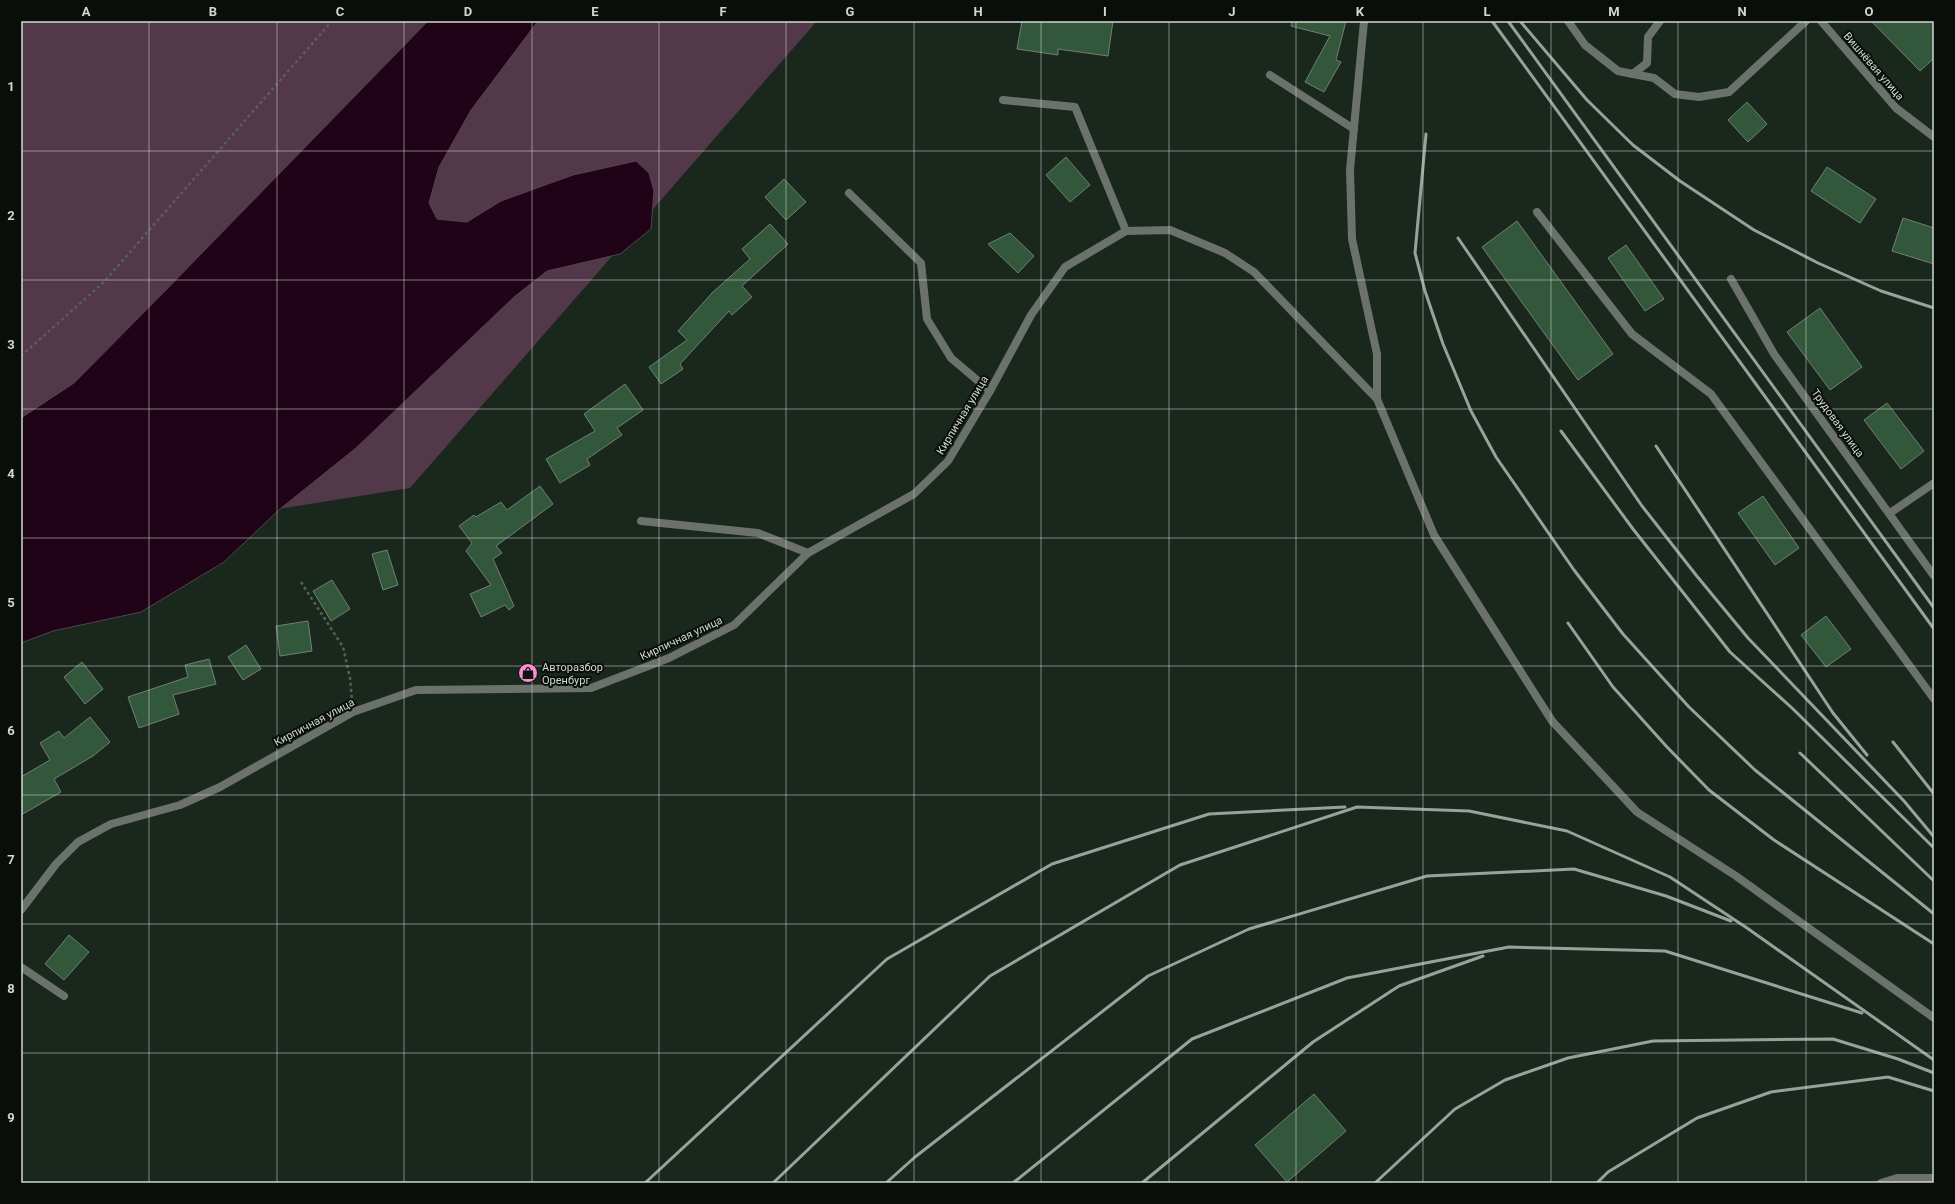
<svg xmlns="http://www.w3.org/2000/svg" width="1955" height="1204" font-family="Roboto,sans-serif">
  <rect width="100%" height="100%" fill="#1a271d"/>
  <path fill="#533849" d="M21,21h796l-407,467 -389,62z"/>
  <path fill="#200317" stroke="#54434f" d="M428,21h110l-67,89 -32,57 -10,36 8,16 30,3 34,-21 72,-26 63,-14 13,12 5,18 -3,38 -31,25 -73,17 -33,26 -158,151 -76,61 -56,53 -83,50 -88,19 -32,12v-225l53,-35 91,-92z"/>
  <g fill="#33573b" stroke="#718074">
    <path d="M1022,21h91l-5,35 -50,-7v6l-41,-6z"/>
    <path d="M1292,21h54l-10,39 5,2 -17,30 -19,-10 25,-46 -39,-10z"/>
    <path d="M1871,21h63v37l-14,13z"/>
    <path d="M1747,102l20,22 -19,18 -20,-22z"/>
    <path d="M1066,157l24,28 -20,17 -24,-27z"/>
    <path d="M1827,167l49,32 -16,24 -49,-32z"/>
    <path d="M784,179l22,23 -20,18 -21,-23z"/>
    <path d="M1903,218l31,10v36l-42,-13z"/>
    <path d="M1517,221l96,133 -35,26 -96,-133z"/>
    <path d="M770,224l18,20 -46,42 10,11 -20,18 -3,-4 -49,53 3,5 -22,15 -12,-17 38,-27 -9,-9 34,-38 38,-34 -8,-10z"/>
    <path d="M1010,233l24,23 -16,17 -30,-29z"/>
    <path d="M1626,245l38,54 -19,12 -37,-53z"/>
    <path d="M1820,308l42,59 -32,23 -43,-58z"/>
    <path d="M625,384l18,26 -26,18 5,7 -35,24 3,6 -30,18 -14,-24 49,-28 -11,-17z"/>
    <path d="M1887,403l37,48 -23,18 -37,-49z"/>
    <path d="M540,486l13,18 -57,42 6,7 -9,6 21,47 -5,4 -4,-5 -24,12 -11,-23 21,-9 -25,-34 6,-8 -13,-17 15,-11 2,2 25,-15 6,8z"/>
    <path d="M1763,496l36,52 -24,17 -37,-52z"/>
    <path d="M387,550l11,35 -15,5 -11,-36z"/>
    <path d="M332,580l18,29 -19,12 -18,-30z"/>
    <path d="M1826,616l25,33 -25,18 -25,-32z"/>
    <path d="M308,621l4,30 -32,5 -4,-30z"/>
    <path d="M246,645l15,24 -18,11 -15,-23z"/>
    <path d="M209,659l7,25 -43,11 6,19 -40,14 -11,-31 60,-20 -3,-12z"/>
    <path d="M82,662l21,27 -18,15 -21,-27z"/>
    <path d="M90,717l20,25 -17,14 -39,23 7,13 -40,23v-38l29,-17 -10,-17 19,-12 5,7z"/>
    <path d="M69,935l20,17 -25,28 -19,-16z"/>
    <path d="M1314,1094l32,37 -59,51 -32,-37z"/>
  </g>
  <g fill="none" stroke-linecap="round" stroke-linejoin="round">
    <g stroke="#556158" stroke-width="2.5" stroke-dasharray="3 3" stroke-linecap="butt">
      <path d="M21,356l82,-73 229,-262"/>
      <path d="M301,582l42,65 7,31 2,22"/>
    </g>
    <g stroke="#6b726c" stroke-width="8">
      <path d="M1633,74l21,4 21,16 24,3 30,-5 77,-71"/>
      <path d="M1270,75l84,54"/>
      <path d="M1003,100l72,7 51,124"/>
      <path d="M849,193l72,70 6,56 24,39 39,33"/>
      <path d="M1537,212l95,122 79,60 223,305"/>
      <path d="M641,521l117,12 50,20"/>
      <path d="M21,967l43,29"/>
    </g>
    <g stroke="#6b726c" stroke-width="8">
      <path d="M1364,21l-14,149 2,69 25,115v45l57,136 118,186 85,91 99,64 198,142"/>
      <path d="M1568,21l17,24 33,26 15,3 14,-11 1,-26 12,-16"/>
      <path d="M1821,21l75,87 38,29"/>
      <path d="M1731,279l43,75 160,222"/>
      <path d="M1890,513l44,-30"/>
      <path d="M21,910l35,-46 22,-22 33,-18 69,-19 40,-18 133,-75 63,-22 175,-2 78,-30 65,-33 74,-72 106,-59 34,-33 42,-70 41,-76 34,-48 61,-36 44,-1 55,23 29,19 123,127"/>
      <path d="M1881,1183l16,-5h37"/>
    </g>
    <g stroke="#98a29b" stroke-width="3">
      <path d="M1492,21l442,608"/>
      <path d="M1508,21l426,587"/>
      <path d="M1520,21l67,79 46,45 47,36 74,49 64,33 63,28 53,17"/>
      <path d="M1426,134l-11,119 10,38 18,53 28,67 25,46 78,113 49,64 66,73 66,63 179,144"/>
      <path d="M1458,238l184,268 54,69 52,63 156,163 30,36"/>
      <path d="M1561,431l72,98 97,123 62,56 142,140"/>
      <path d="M1656,446l177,267 34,42"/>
      <path d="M1568,623l45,64 54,60 42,43 65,50 160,104"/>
      <path d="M1893,742l41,52"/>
      <path d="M1800,753l134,128"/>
      <path d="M645,1183l242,-224 165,-95 157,-50 136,-7"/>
      <path d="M773,1183l217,-207 190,-111 177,-58 112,4 98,20 103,46 77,51 187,132"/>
      <path d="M886,1183l29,-26 233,-181 101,-47 178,-53 147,-7 92,27 65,25"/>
      <path d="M1013,1183l179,-144 155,-61 162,-31 156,4 197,62"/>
      <path d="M1142,1183l171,-141 86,-56 84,-30"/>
      <path d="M1375,1183l80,-74 50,-29 63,-22 85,-17 180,-2 65,20 36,14"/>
      <path d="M1597,1183l11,-11 89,-54 74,-26 117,-15 46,14"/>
    </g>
  </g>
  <path fill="none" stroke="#cfd8d1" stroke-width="1" stroke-opacity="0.55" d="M149,21v1162M277,21v1162M404,21v1162M532,21v1162M659,21v1162M786,21v1162M914,21v1162M1041,21v1162M1169,21v1162M1296,21v1162M1423,21v1162M1551,21v1162M1678,21v1162M1806,21v1162M21,151h1913M21,280h1913M21,409h1913M21,538h1913M21,666h1913M21,795h1913M21,924h1913M21,1053h1913"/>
  <defs>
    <symbol id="shop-disc" viewBox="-11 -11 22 22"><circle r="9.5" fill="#f591d2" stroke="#090e0a"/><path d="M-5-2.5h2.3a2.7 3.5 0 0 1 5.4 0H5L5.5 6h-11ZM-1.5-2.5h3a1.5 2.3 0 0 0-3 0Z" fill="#111"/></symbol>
  </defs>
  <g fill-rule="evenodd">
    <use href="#shop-disc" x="517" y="662" width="22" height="22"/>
  </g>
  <g text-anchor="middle" stroke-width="4" stroke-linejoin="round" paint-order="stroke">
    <g font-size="11" fill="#cfd8d1" stroke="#090e0a">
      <text transform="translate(1874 66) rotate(49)" y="4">Вишнёвая улица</text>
      <text transform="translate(962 415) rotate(-59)" y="4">Кирпичная улица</text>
      <text transform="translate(1838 423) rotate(54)" y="4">Трудовая улица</text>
      <text transform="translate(681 638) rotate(-25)" y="4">Кирпичная улица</text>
      <text transform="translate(314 722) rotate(-28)" y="4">Кирпичная улица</text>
    </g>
    <g font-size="11" fill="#cfd8d1" stroke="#090e0a" text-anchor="start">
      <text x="542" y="671">Авторазбор<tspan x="542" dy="13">Оренбург</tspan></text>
    </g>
  </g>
  <rect width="1955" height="1204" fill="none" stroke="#090e0a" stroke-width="44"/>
  <rect x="22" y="22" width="1911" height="1160" fill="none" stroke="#cfd8d1" stroke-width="1.5"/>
  <g font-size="13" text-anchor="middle" font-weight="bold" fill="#cfd8d1">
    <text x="86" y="16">A</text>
    <text x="213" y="16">B</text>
    <text x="340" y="16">C</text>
    <text x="468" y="16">D</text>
    <text x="595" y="16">E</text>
    <text x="723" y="16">F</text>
    <text x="850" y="16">G</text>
    <text x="978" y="16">H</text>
    <text x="1105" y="16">I</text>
    <text x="1232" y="16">J</text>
    <text x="1360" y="16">K</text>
    <text x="1487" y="16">L</text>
    <text x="1614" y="16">M</text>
    <text x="1742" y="16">N</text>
    <text x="1869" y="16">O</text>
    <text x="11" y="91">1</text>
    <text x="11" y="220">2</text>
    <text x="11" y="349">3</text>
    <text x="11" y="478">4</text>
    <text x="11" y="607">5</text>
    <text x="11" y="735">6</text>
    <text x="11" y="864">7</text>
    <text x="11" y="993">8</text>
    <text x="11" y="1122">9</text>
  </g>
</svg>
